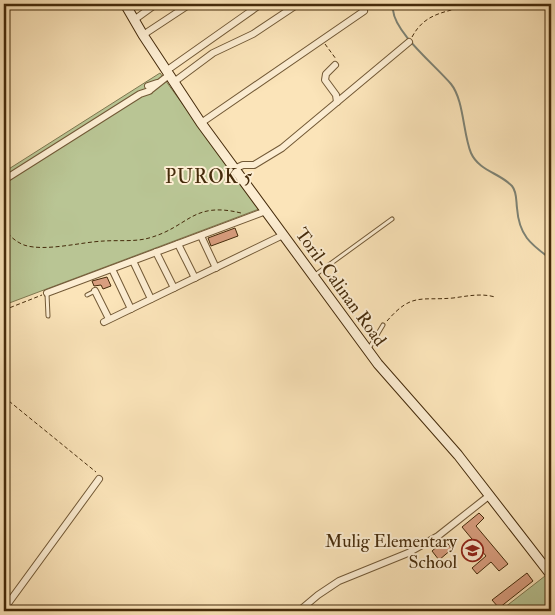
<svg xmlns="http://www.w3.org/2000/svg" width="555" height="615" font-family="'IM FELL Double Pica',serif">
  <rect width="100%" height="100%" fill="#fbe4b9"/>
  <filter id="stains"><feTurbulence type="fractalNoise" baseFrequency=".004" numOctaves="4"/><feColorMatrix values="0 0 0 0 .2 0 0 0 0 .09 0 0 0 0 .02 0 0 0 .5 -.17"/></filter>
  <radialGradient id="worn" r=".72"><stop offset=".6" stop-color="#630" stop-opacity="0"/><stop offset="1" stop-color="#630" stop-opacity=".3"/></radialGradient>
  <g fill="#b9c594" stroke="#7f7850">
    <path d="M160,73l99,136 -255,96v-133z"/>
    <path d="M545,576l6,9v26h-51z"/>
  </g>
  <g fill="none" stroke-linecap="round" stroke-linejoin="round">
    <path stroke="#7d8274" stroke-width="2" d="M386,4l7,6c2,23 42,55 58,74 13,16 12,50 20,69 8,18 29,20 41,33 5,6 4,14 5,22 2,27 13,36 34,51"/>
  </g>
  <g fill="#d99e7f" stroke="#452b0b">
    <path d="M235,228l3,8 -27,10 -3,-8z"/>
    <path d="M107,277l4,9 -8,3 -2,-4 -7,1 -2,-5z"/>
    <path d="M479,513l5,5 -8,8 32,38 -9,7 -8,-9 -14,12 -5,-6 14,-12 -24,-29z"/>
    <path d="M445,540l7,9 -13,11 -7,-9z"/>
    <path d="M527,573l6,8 -34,27 -7,-8z"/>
  </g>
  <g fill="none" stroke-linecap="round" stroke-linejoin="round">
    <defs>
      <g id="service">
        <path d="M315,275l77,-56"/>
        <path d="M47,294l1,22"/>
        <path d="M87,295l8,-4"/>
        <path d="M368,350l15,-25"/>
      </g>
      <g id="minor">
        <path d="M134,20l22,-16"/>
        <path d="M143,35l44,-29"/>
        <path d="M335,65l-9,9 -1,6 11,15 1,7"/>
        <path d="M166,71l95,-67"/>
        <path d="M174,82l39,-29 40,-19 42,-28"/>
        <path d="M148,86l9,-3"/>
        <path d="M150,90l19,-15"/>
        <path d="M201,123l163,-112"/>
        <path d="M234,169l9,-4h11l28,-17 127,-106"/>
        <path d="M4,180l136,-86 9,-3"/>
        <path d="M201,236l15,32"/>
        <path d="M178,244l17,34"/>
        <path d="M156,252l18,36"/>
        <path d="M133,261l18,38"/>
        <path d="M112,269l19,40"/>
        <path d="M95,291l14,28"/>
        <path d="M47,293l219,-82"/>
        <path d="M104,322l179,-87"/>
        <path d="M544,564l7,-5"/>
        <path d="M4,609l95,-130"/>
        <path d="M299,611l19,-16 21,-14 69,-28 30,-17 52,-41"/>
      </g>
      <path id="secondary" d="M125,4l18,31 58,88 177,241 80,91 93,120"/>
    </defs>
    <use href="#service" stroke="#725936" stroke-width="5"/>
    <use href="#minor" stroke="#725936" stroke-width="8"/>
    <use href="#secondary" stroke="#452b0b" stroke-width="11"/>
    <g stroke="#452b0b" stroke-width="1" stroke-dasharray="4 2.5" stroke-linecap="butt">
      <path d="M412,37c14,-26 35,-24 60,-33"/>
      <path d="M325,44l11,15"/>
      <path d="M4,228c4,7 12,14 20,17 21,7 57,-3 80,-4 15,-1 31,1 45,-3 40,-11 43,-37 92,-25"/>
      <path d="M4,310l38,-15"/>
      <path d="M387,321c25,-29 34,-20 66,-23 15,-2 28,-5 42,-1"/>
      <path d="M4,397l92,75"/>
    </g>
    <use href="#service" stroke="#fcedd2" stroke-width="3"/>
    <use href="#minor" stroke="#fcedd2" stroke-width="6"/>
    <use href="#secondary" stroke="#fcedd2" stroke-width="9"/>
  </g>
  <defs>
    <symbol id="school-ring" viewBox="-11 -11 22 22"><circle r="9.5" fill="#fcedd2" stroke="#8f2418" stroke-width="1.5"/><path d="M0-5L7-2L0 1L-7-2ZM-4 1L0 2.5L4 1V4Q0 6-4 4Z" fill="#8f2418"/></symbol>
  </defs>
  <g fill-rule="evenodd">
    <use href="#school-ring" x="460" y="538" width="25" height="25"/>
  </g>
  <g text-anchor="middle" stroke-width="4" stroke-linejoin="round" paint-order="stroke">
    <g font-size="18" fill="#452b0b" stroke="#fcedd2">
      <text transform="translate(341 287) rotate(54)" y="6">Toril-Calinan Road</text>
    </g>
    <g font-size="18" fill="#452b0b" stroke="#fcedd2" text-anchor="end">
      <text x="457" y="547">Mulig Elementary<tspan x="457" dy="21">School</tspan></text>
    </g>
    <g font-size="19" letter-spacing="1" fill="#452b0b" stroke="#fcedd2">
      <text x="209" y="183">PUROK 5</text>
    </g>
  </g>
  <rect width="555" height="615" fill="none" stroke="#fbe4b9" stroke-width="20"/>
  <rect x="5" y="5" width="545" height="605" fill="none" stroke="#452b0b" stroke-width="2.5"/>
  <rect x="10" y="10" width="535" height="595" fill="none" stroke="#452b0b"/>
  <rect width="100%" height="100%" filter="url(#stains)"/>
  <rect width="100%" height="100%" fill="url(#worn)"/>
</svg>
